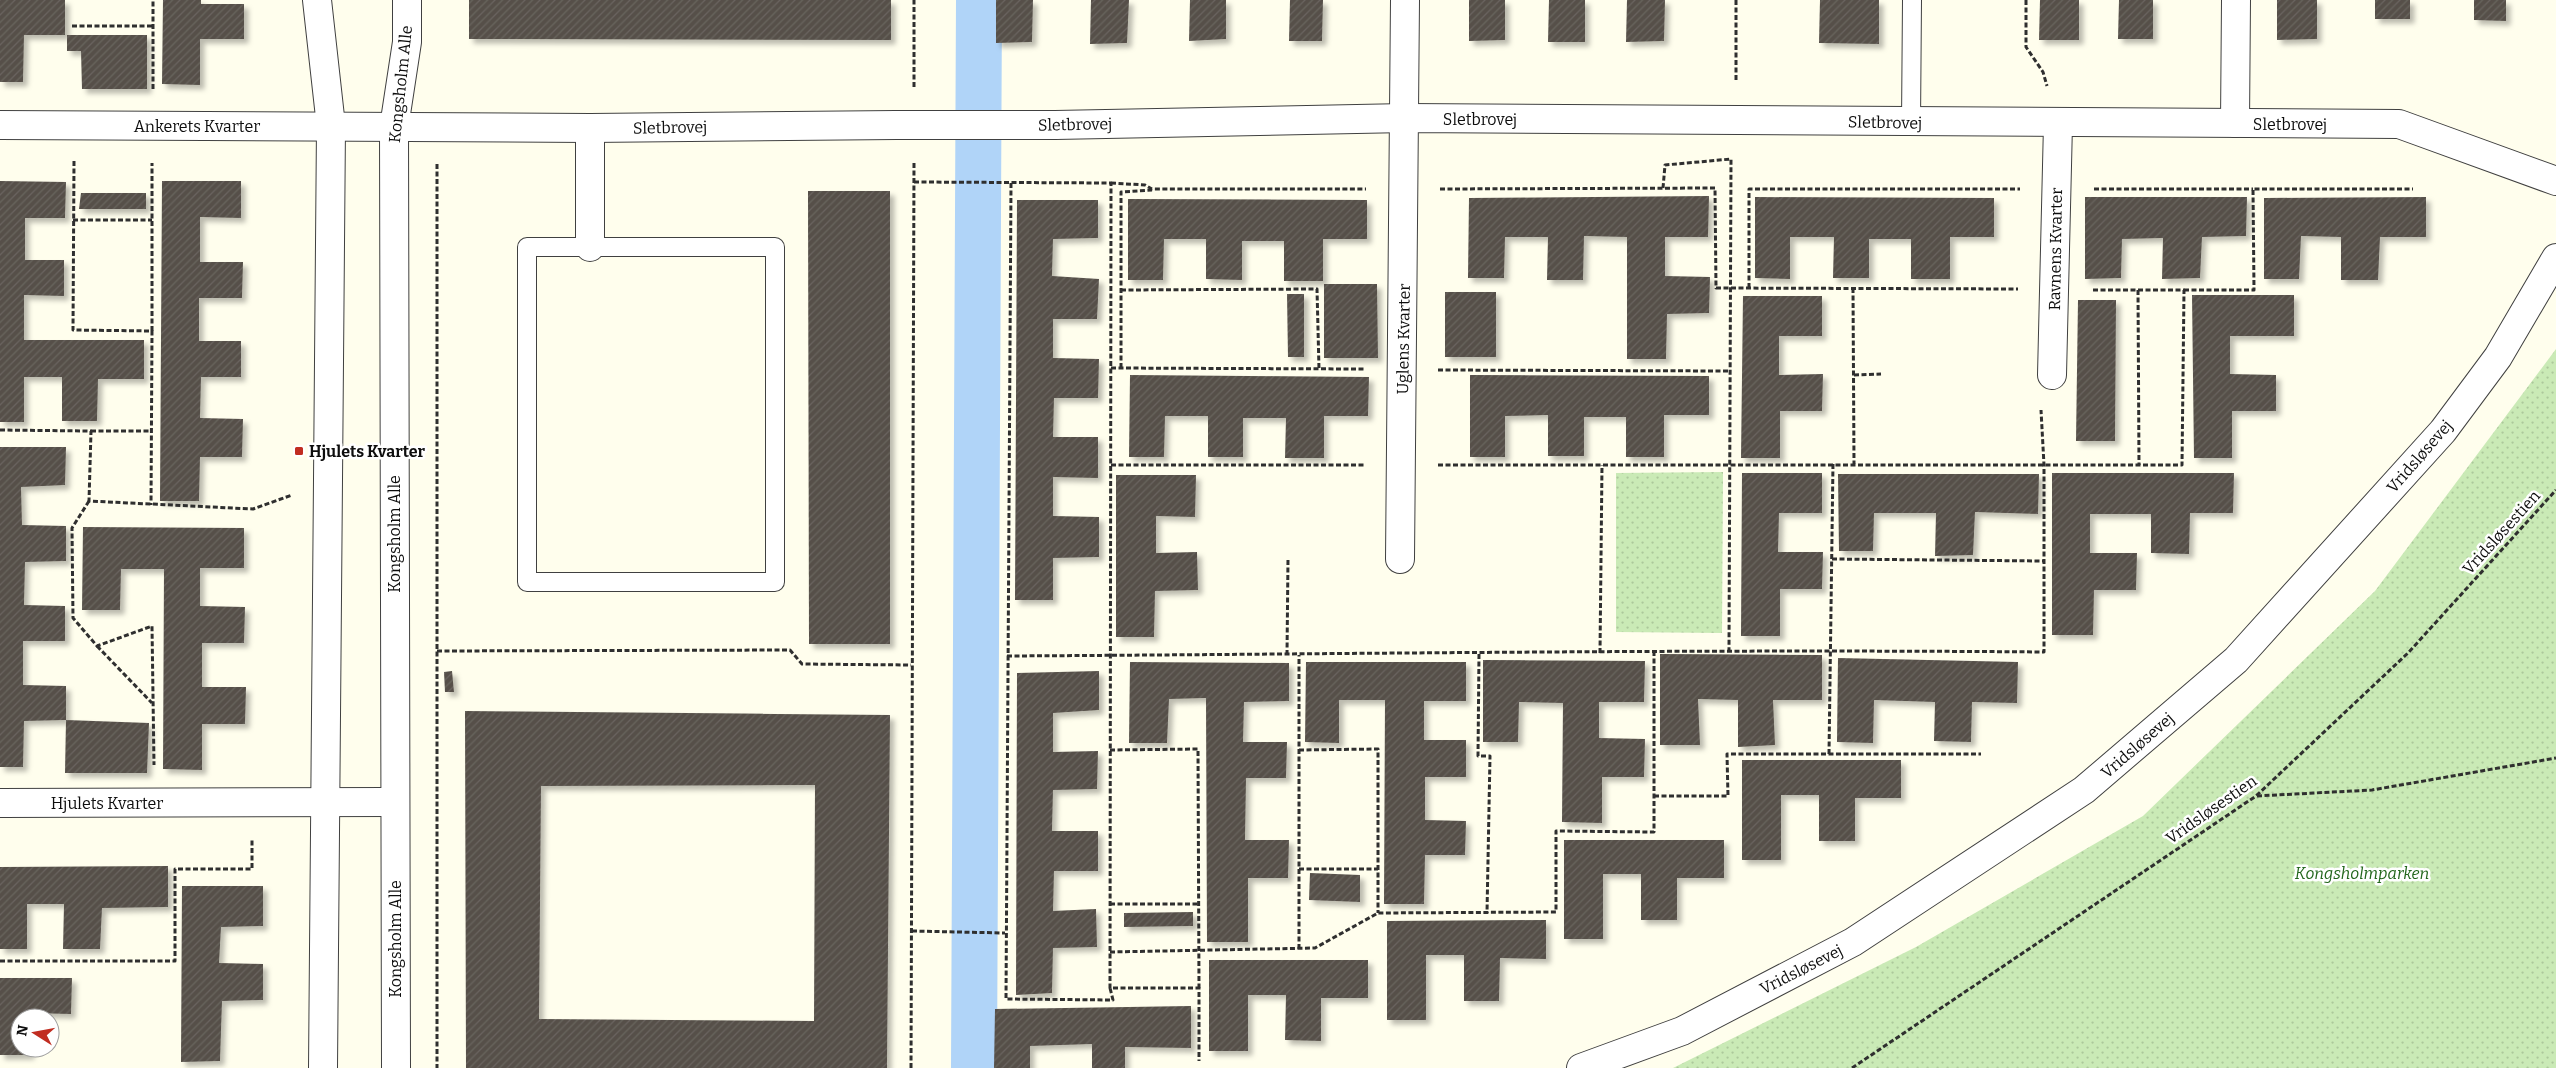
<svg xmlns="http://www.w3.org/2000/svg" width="2556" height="1068" font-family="Bitter,serif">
  <defs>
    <pattern id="park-dots" width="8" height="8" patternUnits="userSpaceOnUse" patternTransform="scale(1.25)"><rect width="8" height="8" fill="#caeab6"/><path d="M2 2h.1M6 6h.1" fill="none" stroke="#acc89b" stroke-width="1.8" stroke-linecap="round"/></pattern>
    <pattern id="building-hatch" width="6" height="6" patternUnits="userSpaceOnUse" patternTransform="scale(1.25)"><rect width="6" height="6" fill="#565049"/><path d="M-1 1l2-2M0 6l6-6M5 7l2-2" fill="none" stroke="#69645f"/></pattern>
    <filter id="shadow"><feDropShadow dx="4.5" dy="4.5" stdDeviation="2.5" flood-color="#0004"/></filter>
  </defs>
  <rect width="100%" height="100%" fill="#fffeed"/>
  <g fill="url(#park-dots)">
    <path d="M2556,349v719h-883l243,-121 227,-131 232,-225z"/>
    <path d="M1723,472l-1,161 -106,-1v-159z"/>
  </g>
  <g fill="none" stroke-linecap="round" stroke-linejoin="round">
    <path stroke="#b0d4f8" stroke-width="46" d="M974,1068l5,-1068"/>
  </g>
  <g fill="url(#building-hatch)" fill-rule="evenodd" filter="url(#shadow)">
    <path d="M0,0h65v35h-41l-1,47h-23z"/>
    <path d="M163,0h38v4h43v35h-44v46l-38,-1z"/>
    <path d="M469,0h422v40l-422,-1z"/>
    <path d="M996,0h37l-1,42 -36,1z"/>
    <path d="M1091,0h38l-2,43 -37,1z"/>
    <path d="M1190,0h36v39l-37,2z"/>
    <path d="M1290,0h33l-1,41h-33z"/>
    <path d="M1469,0h36v40l-36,1z"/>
    <path d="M1549,0h36v42h-37z"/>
    <path d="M1627,0h38l-1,41 -38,1z"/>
    <path d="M1820,0h59v44l-60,-1z"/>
    <path d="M2040,0h39v40h-40z"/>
    <path d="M2119,0h34v39h-35z"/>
    <path d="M2277,0h40v39l-40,1z"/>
    <rect x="2375" y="0" width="35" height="19"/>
    <path d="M2474,0h32v21l-32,-1z"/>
    <path d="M67,35h80v54h-65l-1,-38h-14z"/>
    <path d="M0,181l66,1 -1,36h-40v42h39v36l-40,-1v45h120v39h-46l-1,42h-35v-44h-38v45h-24z"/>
    <path d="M162,181h79v37l-41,-1v45h43l-1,36h-43v43h42v36h-40l-1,41 43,1 -1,38h-42l-1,44h-39z"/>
    <path d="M808,191h82v453h-81z"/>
    <path d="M81,193h65v16h-67z"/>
    <path d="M1709,196l-1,41h-43v39l45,1 -1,36 -42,1 -1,45h-39v-122l-43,-1 -1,44h-36l1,-43h-43l-1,41h-36l1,-80z"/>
    <path d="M1755,197l239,1v39h-44v42h-39v-40h-42v39h-36l1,-41h-44v42l-35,-1z"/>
    <path d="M2085,197h162l-1,39 -44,1 -2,41 -38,1 1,-41 -41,1 -1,39 -36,1z"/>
    <path d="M2426,197v40h-46l-2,43h-37v-43l-40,-1 -2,43h-35v-81z"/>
    <path d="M1128,199l239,1v39h-44v42h-39v-40h-42v39l-36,-1v-40h-42l-1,41h-35z"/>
    <path d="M1017,200h81v38l-45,1 -1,37 47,3 -2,40h-44v39l46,1 -1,39h-44l-1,39h45v41l-45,-1v39l46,1v40l-46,1v42h-38z"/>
    <path d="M1324,284h53l1,74h-54z"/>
    <rect x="1445" y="292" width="51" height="65"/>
    <path d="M1287,294h17v63h-16z"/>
    <path d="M2192,295h102v41h-64v38l46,1v36h-44v47h-38z"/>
    <path d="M1743,296h79v40h-43v39l44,-1 -1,37h-42v47h-39z"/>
    <path d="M2078,300h38l-1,141h-39z"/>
    <path d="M1130,375l239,2 -1,39h-44v42h-39l1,-40h-43v39h-35v-41h-43l-1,41h-35z"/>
    <path d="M1470,375l239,1v39h-45v42h-38v-40h-42v39h-36v-41l-43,1v41h-35z"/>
    <path d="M0,447h66l-1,38 -44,2 1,38 44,1v35l-41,1 -1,43 41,1v35h-42v44l43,1v34l-42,1 -1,46h-23z"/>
    <path d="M1742,473h80v40h-43l-1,39h45l-1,37h-42v47h-39z"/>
    <path d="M2052,473h182l-1,40h-43l-1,41 -38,-1v-39h-61v39h47l-1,37h-42l-1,45h-41z"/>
    <path d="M1838,474h201l-1,40 -63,-2 -2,43 -38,1 1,-43h-62l-1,38h-34z"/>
    <path d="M1116,475h80l-1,42 -39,-1v37l41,-1 1,38 -43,1 -1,46h-38z"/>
    <path d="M83,527l161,1v40h-44v38l45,1 -1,36h-42v44h44l-1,37h-43v46l-39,-1 1,-200h-43l-1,41h-38z"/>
    <path d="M1660,654l162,1v45h-49l2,45 -37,2v-47l-40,-1 2,46h-40z"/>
    <path d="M1838,658l180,4 -1,41 -45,-1 -1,40 -37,-1 1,-39 -61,-2 -1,43 -36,-1z"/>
    <path d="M1483,660l162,1 -1,41h-45v36l46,1 -1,38h-42v46l-40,-1 1,-119 -44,-1 -1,40h-35z"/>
    <path d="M1130,662l159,1v38l-45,1 -1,40h44l-1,36h-40l-1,62h44l-1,38h-40v64h-41l-1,-244 -37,1 -2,44h-38z"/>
    <path d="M1306,662h160v39h-42v39h42v37h-41v43l41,1 -1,34h-40l-1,49h-40l1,-204h-46v43l-34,-1z"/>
    <path d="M452,671l2,21h-9l-1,-20z"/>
    <path d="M1099,671v39l-46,3v39l45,-1 -1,38 -44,1 -1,41h46v40h-44l-1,40 43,-2 1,38 -44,1 -1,45 -36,2 1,-322z"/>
    <path d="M465,711l425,4 -3,353h-421zM815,785l-1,236 -275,-2 2,-233z"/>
    <path d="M66,720l83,3 -2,50h-82z"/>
    <path d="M1742,760h159v38h-46v43h-36v-46h-38v65h-39z"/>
    <path d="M1564,840h160v38h-47v42h-36v-46h-38v65h-39z"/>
    <path d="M168,866v41l-66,1 -2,41h-37l1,-45h-37v45h-27v-82z"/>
    <path d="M1310,873l50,2v27l-51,-2z"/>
    <path d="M182,886h81v40l-42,1 -2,36 44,1v36l-41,1 -2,60 -39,1z"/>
    <path d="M1193,912v14l-69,1v-14z"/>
    <path d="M1546,920v39l-46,-1 -1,43h-35v-46h-38v65h-39v-99z"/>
    <path d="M1209,960h159v38h-47v43l-36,-1 1,-45h-38v56h-39z"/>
    <path d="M0,978h72l-1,36 -41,-1v5h-10v30h10v7h-30z"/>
    <path d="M1191,1006v42l-66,-1v21h-33v-24l-62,2v22h-36l1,-59z"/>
  </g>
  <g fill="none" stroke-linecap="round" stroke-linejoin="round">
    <defs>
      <g id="service">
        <path d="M1911,123l1,-123"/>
        <rect x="527" y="247" width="248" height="335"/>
      </g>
      <g id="minor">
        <path d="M2235,123l1,-123"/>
        <path d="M0,125l590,3 306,-3"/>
        <path d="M1055,125l351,-7 993,6 157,57"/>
        <path d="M590,247v-119"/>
        <path d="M2052,375l6,-251"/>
        <path d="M1400,559l5,-559"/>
        <path d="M0,803l394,-1"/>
        <path d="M1581,1068l101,-37 171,-89 231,-152 152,-130 207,-229 55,-74 58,-99"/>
      </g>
      <g id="tertiary">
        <path d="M317,0l14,126 -8,942"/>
        <path d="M396,1068l-2,-941 13,-85v-42"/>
      </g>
    </defs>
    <use href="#service" stroke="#404040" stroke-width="20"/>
    <use href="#minor" stroke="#404040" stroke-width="30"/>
    <use href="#tertiary" stroke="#404040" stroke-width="30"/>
    <g stroke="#2f2f2f" stroke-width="3" stroke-dasharray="5 2.5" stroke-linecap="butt">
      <path d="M1736,0v82"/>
      <path d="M2026,0v47l17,25 4,14"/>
      <path d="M72,26h81"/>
      <path d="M914,87v-87"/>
      <path d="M153,89v-89"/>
      <path d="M74,161l-1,169 79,1 -1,174"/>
      <path d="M437,164v904"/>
      <path d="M914,182l197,1 -1,805h89v73"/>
      <path d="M1011,183l-5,816 107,1 -3,-12"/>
      <path d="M1111,183l34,2 7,4h214"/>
      <path d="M1663,188l2,-23 66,-6 -2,491"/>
      <path d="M1440,189l275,-1 1,100 302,1"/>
      <path d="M2094,189h159"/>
      <path d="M73,220h79"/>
      <path d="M1749,288v-99h271"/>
      <path d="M1853,288l1,176"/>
      <path d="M1121,290l196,-1 2,80"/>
      <path d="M2138,290l1,175"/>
      <path d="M2184,290h70l-1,-101h160"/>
      <path d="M152,331v-168"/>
      <path d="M1111,368l253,1"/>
      <path d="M1121,368v-176l31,-2"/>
      <path d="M1438,370l291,1"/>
      <path d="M1854,375l27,-1"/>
      <path d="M0,430l91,1 -2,70 164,8 39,-14"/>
      <path d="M91,431h60"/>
      <path d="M1111,465h254"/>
      <path d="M1438,465h744l2,-175h-92"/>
      <path d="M89,501l-17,27 1,90 24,28 55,-20 2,139"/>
      <path d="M1832,559l212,2"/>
      <path d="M97,646l55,57"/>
      <path d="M437,651l353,-1 12,14 109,1"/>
      <path d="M1600,653l2,-188"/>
      <path d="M1479,654l-1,102h12l-3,157"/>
      <path d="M1287,655l1,-96"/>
      <path d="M1007,656c346,-2 692,-7 1037,-4v-187l-3,-55"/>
      <path d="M1110,750l88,-1 1,239"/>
      <path d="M1299,750l79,-1v164"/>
      <path d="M1829,754l4,-291"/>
      <path d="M1654,796h74l-1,-42h254"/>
      <path d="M2257,796l115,-6 184,-32"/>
      <path d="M1299,869h79"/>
      <path d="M1110,904h88"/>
      <path d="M912,931l93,2"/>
      <path d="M1299,949v-294"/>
      <path d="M1110,952l205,-4 63,-35 178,-1v-81l98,1v-181"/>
      <path d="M0,961h175v-92h77v-29"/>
      <path d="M911,1068l3,-907"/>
      <path d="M1852,1068l404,-272 152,-143 148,-163"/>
    </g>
    <use href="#service" stroke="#fff" stroke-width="18"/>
    <use href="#minor" stroke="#fff" stroke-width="28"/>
    <use href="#tertiary" stroke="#fff" stroke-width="28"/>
    <defs>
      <path id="minor-bridge" d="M896,125h159"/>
    </defs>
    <use href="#minor-bridge" stroke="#404040" stroke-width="30" stroke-linecap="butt"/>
    <use href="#minor-bridge" stroke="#fff" stroke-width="28"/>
  </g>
  <rect fill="#c12d21" stroke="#fff" stroke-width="2" x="294" y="446" width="10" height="10" rx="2.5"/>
  <g text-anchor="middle" stroke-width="5" stroke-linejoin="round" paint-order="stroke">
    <g font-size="16" fill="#0d0d0d" stroke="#fff">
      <text transform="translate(400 84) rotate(-84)" y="6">Kongsholm Alle</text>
      <text x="1480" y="125">Sletbrovej</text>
      <text transform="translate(1885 122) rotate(1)" y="6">Sletbrovej</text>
      <text transform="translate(1075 124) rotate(-1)" y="6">Sletbrovej</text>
      <text x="2290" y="130">Sletbrovej</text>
      <text x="197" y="132">Ankerets Kvarter</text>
      <text transform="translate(670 127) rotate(-1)" y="6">Sletbrovej</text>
      <text transform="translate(2055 249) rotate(-89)" y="6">Ravnens Kvarter</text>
      <text transform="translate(1403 339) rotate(-89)" y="6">Uglens Kvarter</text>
      <text transform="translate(2419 456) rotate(-49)" y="6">Vridsløsevej</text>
      <text transform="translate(2501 532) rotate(-48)" y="6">Vridsløsestien</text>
      <text transform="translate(394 534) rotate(-90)" y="6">Kongsholm Alle</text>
      <text transform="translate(2137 745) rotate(-41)" y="6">Vridsløsevej</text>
      <text x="107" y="809">Hjulets Kvarter</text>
      <text transform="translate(2211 809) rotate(-35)" y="6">Vridsløsestien</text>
      <text transform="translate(395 939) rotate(-90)" y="6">Kongsholm Alle</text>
      <text transform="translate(1801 969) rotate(-27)" y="6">Vridsløsevej</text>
    </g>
    <g font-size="16" font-weight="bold" fill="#0d0d0d" stroke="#fff" text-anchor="start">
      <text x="309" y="457">Hjulets Kvarter</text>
    </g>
    <g font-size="16" font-style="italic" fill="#22661b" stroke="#fff">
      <text x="2362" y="879">Kongsholmparken</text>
    </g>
  </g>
  <g transform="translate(35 1033) rotate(281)"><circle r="24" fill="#ffffff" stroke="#9e9e9e"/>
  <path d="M0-4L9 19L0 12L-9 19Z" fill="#c12d21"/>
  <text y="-8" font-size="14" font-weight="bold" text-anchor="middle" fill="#0d0d0d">N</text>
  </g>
</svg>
